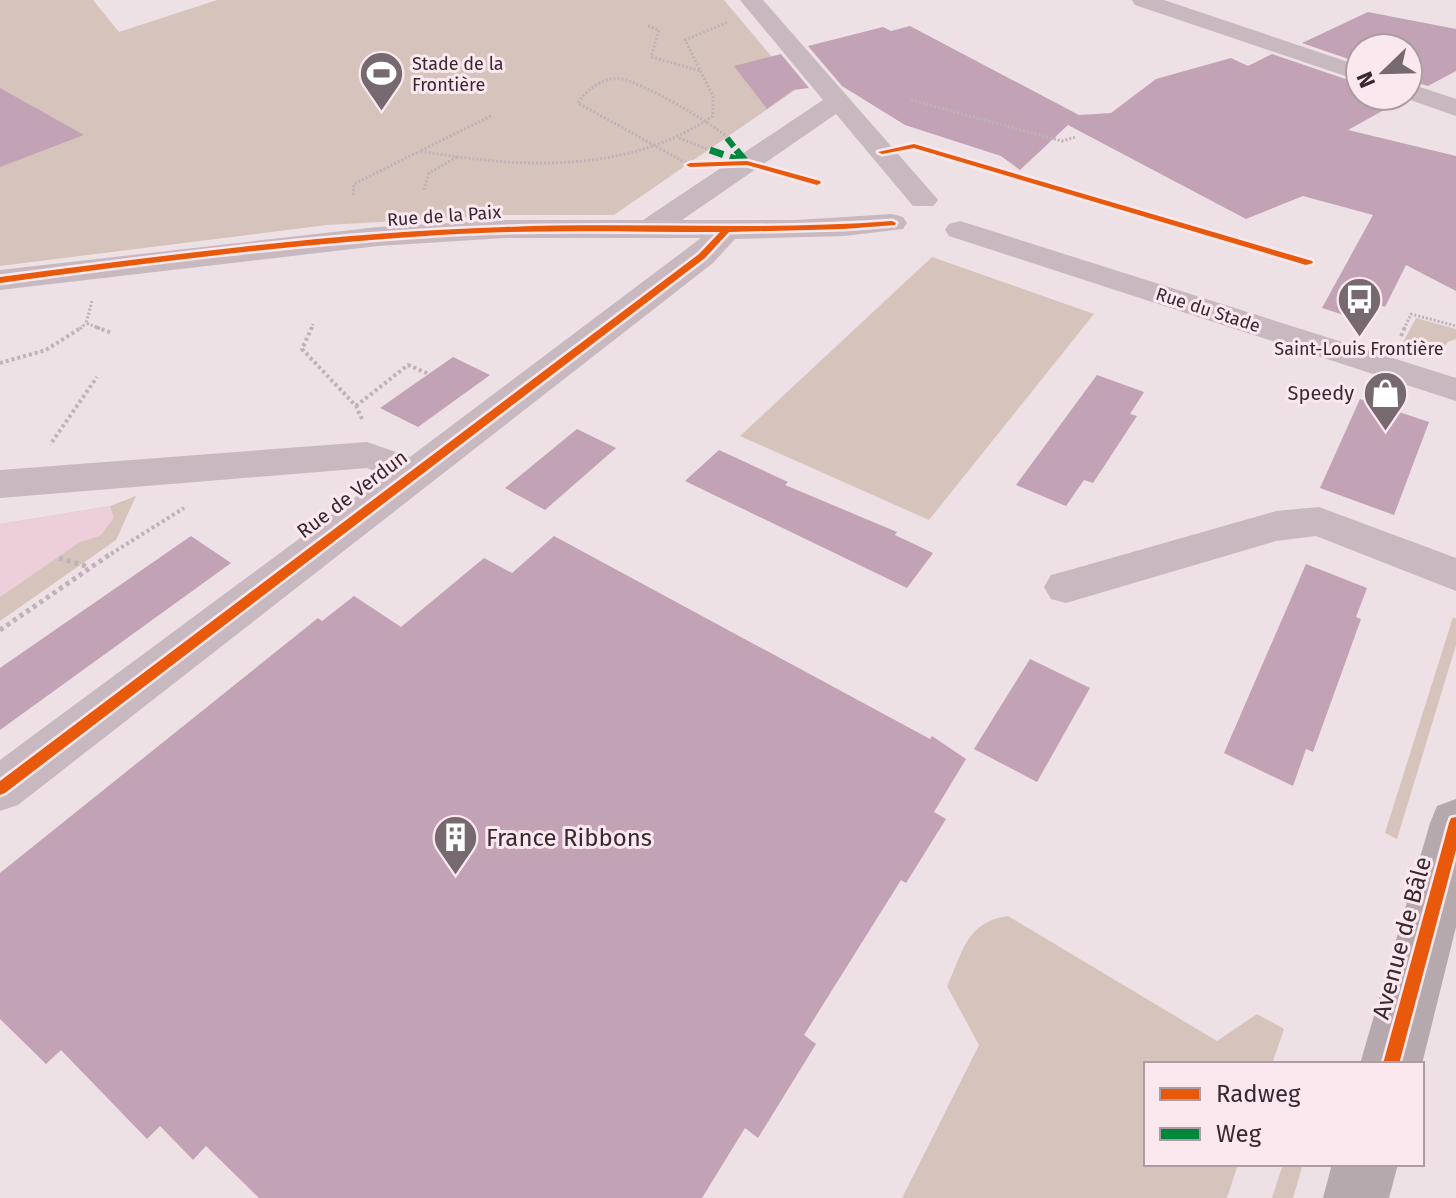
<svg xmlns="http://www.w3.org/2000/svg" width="1456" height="1198" font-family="'Fira Sans',sans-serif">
  <rect width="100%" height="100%" fill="#ede1e5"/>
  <g fill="#d6c4bc">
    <path d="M0,0h93l26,32 98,-32h507l74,88 -184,127h-110l-177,10 -327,41z"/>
    <path d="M932,257l162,57 -165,206 -189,-84z"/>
    <path d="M1416,318l40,11v10l-8,3 -12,15 -35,-11z"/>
    <path d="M136,496l-20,44 -116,81v-97l110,-18z"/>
    <path d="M1453,617l3,2v26l-59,194 -12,-6z"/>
    <path d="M1008,916l209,125 40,-27 27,15 -12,35h-126v100h92l-11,34h-325l77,-153 -32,-59c16,-34 19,-64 61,-70z"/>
    <path d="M1283,1164h20l-10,34h-21z"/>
  </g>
  <path fill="#eccfd9" d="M110,506l4,12 -14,18 -20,6 -80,55v-73z"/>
  <g fill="#c2a2b5">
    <path d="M1368,12l88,17v42l-28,15 -20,-6v-32h-48v15l-58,-20z"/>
    <path d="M910,26l169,89 32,-2 45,-34 75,-21 17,8 24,-12 88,30v12h36l6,4 -54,30 108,26v135l-50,-26 -21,42 -7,-3 -9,19 -47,-15 51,-93 -70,-19 -57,23 -178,-94 -48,45 -19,-14 -96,-31 -63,-39 -34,-40 75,-19 8,4z"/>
    <path d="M781,54l28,34 -16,2 -26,19 -33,-43z"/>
    <path d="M0,88l84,47 -84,32z"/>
    <path d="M453,357l37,18 -72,52 -38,-19z"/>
    <path d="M1097,375l47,17 -14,22 7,2 -44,67 -9,-3 -18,26 -50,-21z"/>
    <path d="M1360,399l69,23 -35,93 -74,-27z"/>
    <path d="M577,429l39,19 -71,62 -40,-22z"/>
    <path d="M719,450l69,32 -3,3 112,47 -2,3 38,18 -26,35 -222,-107z"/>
    <path d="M191,536l40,27 -231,167v-62z"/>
    <path d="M554,536l376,203 2,-3 34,23 -32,53 12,7 -40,64 -5,-3 -97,155 12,9 -58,94 -13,-10 -43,70h-443l-53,-52 -13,14 -33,-34 -13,13 -86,-89 -15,14 -46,-45v-146l318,-255 4,3 32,-25 47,31 83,-69 28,15z"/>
    <path d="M1306,564l61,24 -11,29 5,2 -48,133 -7,-3 -13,37 -69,-33z"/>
    <path d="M1030,659l60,29 -53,94 -63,-33z"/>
  </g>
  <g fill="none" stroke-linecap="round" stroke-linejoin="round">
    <g stroke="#bfb2b8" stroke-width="3" stroke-dasharray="2 2" stroke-linecap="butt">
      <path d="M648,26l11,4 -8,27 50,14"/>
      <path d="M911,100l151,41 14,-4"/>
      <path d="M491,116l-71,35c99,17 206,24 293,-35v-20l-28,-56 43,-18"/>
      <path d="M679,138l28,11"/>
      <path d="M930,151l379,112"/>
      <path d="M686,163l-108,-60c8,-13 26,-27 43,-24 21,3 89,43 106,58"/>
      <path d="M424,190l5,-17 28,-16"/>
      <path d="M353,195l1,-11 66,-33"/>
      <path d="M92,301l-6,22 15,6"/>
      <path d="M80,329l6,-6"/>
      <path d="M311,329l2,-5"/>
      <path d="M1404,329l7,-15 45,12"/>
    </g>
    <g stroke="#bfb2b8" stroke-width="4" stroke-dasharray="3 3" stroke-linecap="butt">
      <path d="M96,327l16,6"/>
      <path d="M312,327l-10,22 54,57 6,13"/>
      <path d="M1401,336l4,-9"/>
      <path d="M0,363l46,-13 36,-23"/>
      <path d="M356,406l52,-41 21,9"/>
      <path d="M52,442l45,-65"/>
      <path d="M106,557l78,-49"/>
    </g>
    <g stroke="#bfb2b8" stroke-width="5" stroke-dasharray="4 4" stroke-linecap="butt">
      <path d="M59,558l30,9"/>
      <path d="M0,630l109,-75"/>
    </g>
    <g fill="#c7b9bf" fill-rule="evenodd">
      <path d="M740,0h23l170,194 5,6 -5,6h-20l-77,-92 -154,106h114l96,-6 11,3 4,6 -4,6 -59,7 -109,3 -22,24 -695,542 -18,6v-51l384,-284 -17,-8 -367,30v-28l367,-28 43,15 291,-219h-196l-127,8 -378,44v-20l378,-43 127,-7h138l180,-120z"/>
      <path d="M1132,0h32l196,66v15l-225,-76z"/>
      <path d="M1408,83l48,16v17l-57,-20h9z"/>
      <path d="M960,221l496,157v23l-507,-165 -4,-6 4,-6z"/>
      <path d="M1319,507l137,51v33l-140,-55 -40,5 -210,62 -15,-4 -7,-12 7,-12 15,-4 210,-60z"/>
    </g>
    <g fill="#b6a9ae" fill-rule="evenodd">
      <path d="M1456,799v128l-34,137h-62l70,-241 7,-17z"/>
      <path d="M1332,1164h66l-9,34h-66z"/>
    </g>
    <path stroke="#00873e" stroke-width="6" stroke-dasharray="11 6" stroke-linecap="butt" d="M727,138l7,9"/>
    <path stroke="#00873e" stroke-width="7" stroke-dasharray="14 7" stroke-linecap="butt" d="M710,150l37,13 -15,-18"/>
    <defs>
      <g id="cycleway">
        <path d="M914,144l398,117 1,2 -7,2 -392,-117 -32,6 -4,-2z"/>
        <path d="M747,161l73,20 1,2 -4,2 -70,-20 -57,2 -4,-2 4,-2z"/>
        <path d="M892,221l4,2 -1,2 -51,4 -115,3 -24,26 -700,535 -5,2v-14l699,-527 21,-22c-93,0 -186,-3 -280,3 -147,9 -294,28 -440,48v-6c168,-22 336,-45 505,-50 129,-5 258,4 387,-6z"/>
        <path d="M1456,817v33l-57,214h-16l66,-241 2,-5z"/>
      </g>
    </defs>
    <use href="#cycleway" stroke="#fbe8ef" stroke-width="5"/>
    <use href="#cycleway" fill="#e8590c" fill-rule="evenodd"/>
  </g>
  <defs>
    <symbol id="stadium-pin" viewBox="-11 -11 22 30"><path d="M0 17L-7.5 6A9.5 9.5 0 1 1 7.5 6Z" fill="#776970" stroke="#fbe8ef"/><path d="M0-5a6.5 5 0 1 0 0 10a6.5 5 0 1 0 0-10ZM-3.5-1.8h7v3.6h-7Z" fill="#fff"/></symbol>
    <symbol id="bus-pin" viewBox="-11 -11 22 30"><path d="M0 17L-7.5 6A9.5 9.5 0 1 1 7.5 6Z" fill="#776970" stroke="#fbe8ef"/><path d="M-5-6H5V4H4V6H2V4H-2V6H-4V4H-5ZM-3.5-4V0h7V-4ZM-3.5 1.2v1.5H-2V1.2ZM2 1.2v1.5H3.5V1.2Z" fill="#fff"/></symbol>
    <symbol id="shop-pin" viewBox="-11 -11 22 30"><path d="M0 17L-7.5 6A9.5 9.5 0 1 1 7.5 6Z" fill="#776970" stroke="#fbe8ef"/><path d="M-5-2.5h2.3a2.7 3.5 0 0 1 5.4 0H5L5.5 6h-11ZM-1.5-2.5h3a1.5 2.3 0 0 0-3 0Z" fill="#fff"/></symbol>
    <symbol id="building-pin" viewBox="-11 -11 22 30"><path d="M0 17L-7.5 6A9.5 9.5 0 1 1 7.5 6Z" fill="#776970" stroke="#fbe8ef"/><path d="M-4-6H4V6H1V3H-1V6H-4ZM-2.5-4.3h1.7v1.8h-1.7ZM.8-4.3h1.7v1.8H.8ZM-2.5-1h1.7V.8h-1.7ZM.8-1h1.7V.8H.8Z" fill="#fff"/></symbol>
  </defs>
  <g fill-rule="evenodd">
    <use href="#stadium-pin" x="356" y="48" width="51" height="69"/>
    <use href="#bus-pin" x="1334" y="274" width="51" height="69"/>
    <use href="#shop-pin" x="1360" y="368" width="51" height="69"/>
    <use href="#building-pin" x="430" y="812" width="51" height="69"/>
  </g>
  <g text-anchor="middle" stroke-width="6" stroke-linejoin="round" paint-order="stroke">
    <g font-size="18" fill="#382831" stroke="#fbe8ef" text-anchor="start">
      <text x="412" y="70">Stade de la<tspan x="412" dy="21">Frontière</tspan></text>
      <text x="1359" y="355" text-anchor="middle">Saint-Louis Frontière</text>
    </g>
    <g font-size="18" fill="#382831" stroke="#fbe8ef">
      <text transform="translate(444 216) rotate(-4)" y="6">Rue de la Paix</text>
      <text transform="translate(1208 310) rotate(18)" y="6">Rue du Stade</text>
    </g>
    <g font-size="20" fill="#382831" stroke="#fbe8ef" text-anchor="end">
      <text x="1354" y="400">Speedy</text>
    </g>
    <g font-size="20" fill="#382831" stroke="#fbe8ef">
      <text transform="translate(352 494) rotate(-37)" y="7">Rue de Verdun</text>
    </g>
    <g font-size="24" fill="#382831" stroke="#fbe8ef" text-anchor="start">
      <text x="486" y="846">France Ribbons</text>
    </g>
    <g font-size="24" fill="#382831" stroke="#fbe8ef">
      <text transform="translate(1402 938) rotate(-75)" y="8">Avenue de Bâle</text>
    </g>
  </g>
  <rect x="1144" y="1062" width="280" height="104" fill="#fbe8ef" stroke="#ad9ba3" stroke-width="2"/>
  <rect x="1160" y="1088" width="40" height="12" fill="#e8590c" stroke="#ad9ba3" stroke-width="2"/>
  <text x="1216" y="1102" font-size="24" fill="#382831">Radweg</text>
  <rect x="1160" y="1128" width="40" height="12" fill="#00873e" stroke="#ad9ba3" stroke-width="2"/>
  <text x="1216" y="1142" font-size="24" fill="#382831">Weg</text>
  <g transform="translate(1384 72) rotate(247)"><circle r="38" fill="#fbe8ef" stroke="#ad9ba3" stroke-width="2"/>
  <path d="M0-6L14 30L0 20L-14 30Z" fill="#776970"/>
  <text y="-12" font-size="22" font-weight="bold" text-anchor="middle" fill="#382831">N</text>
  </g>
</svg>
